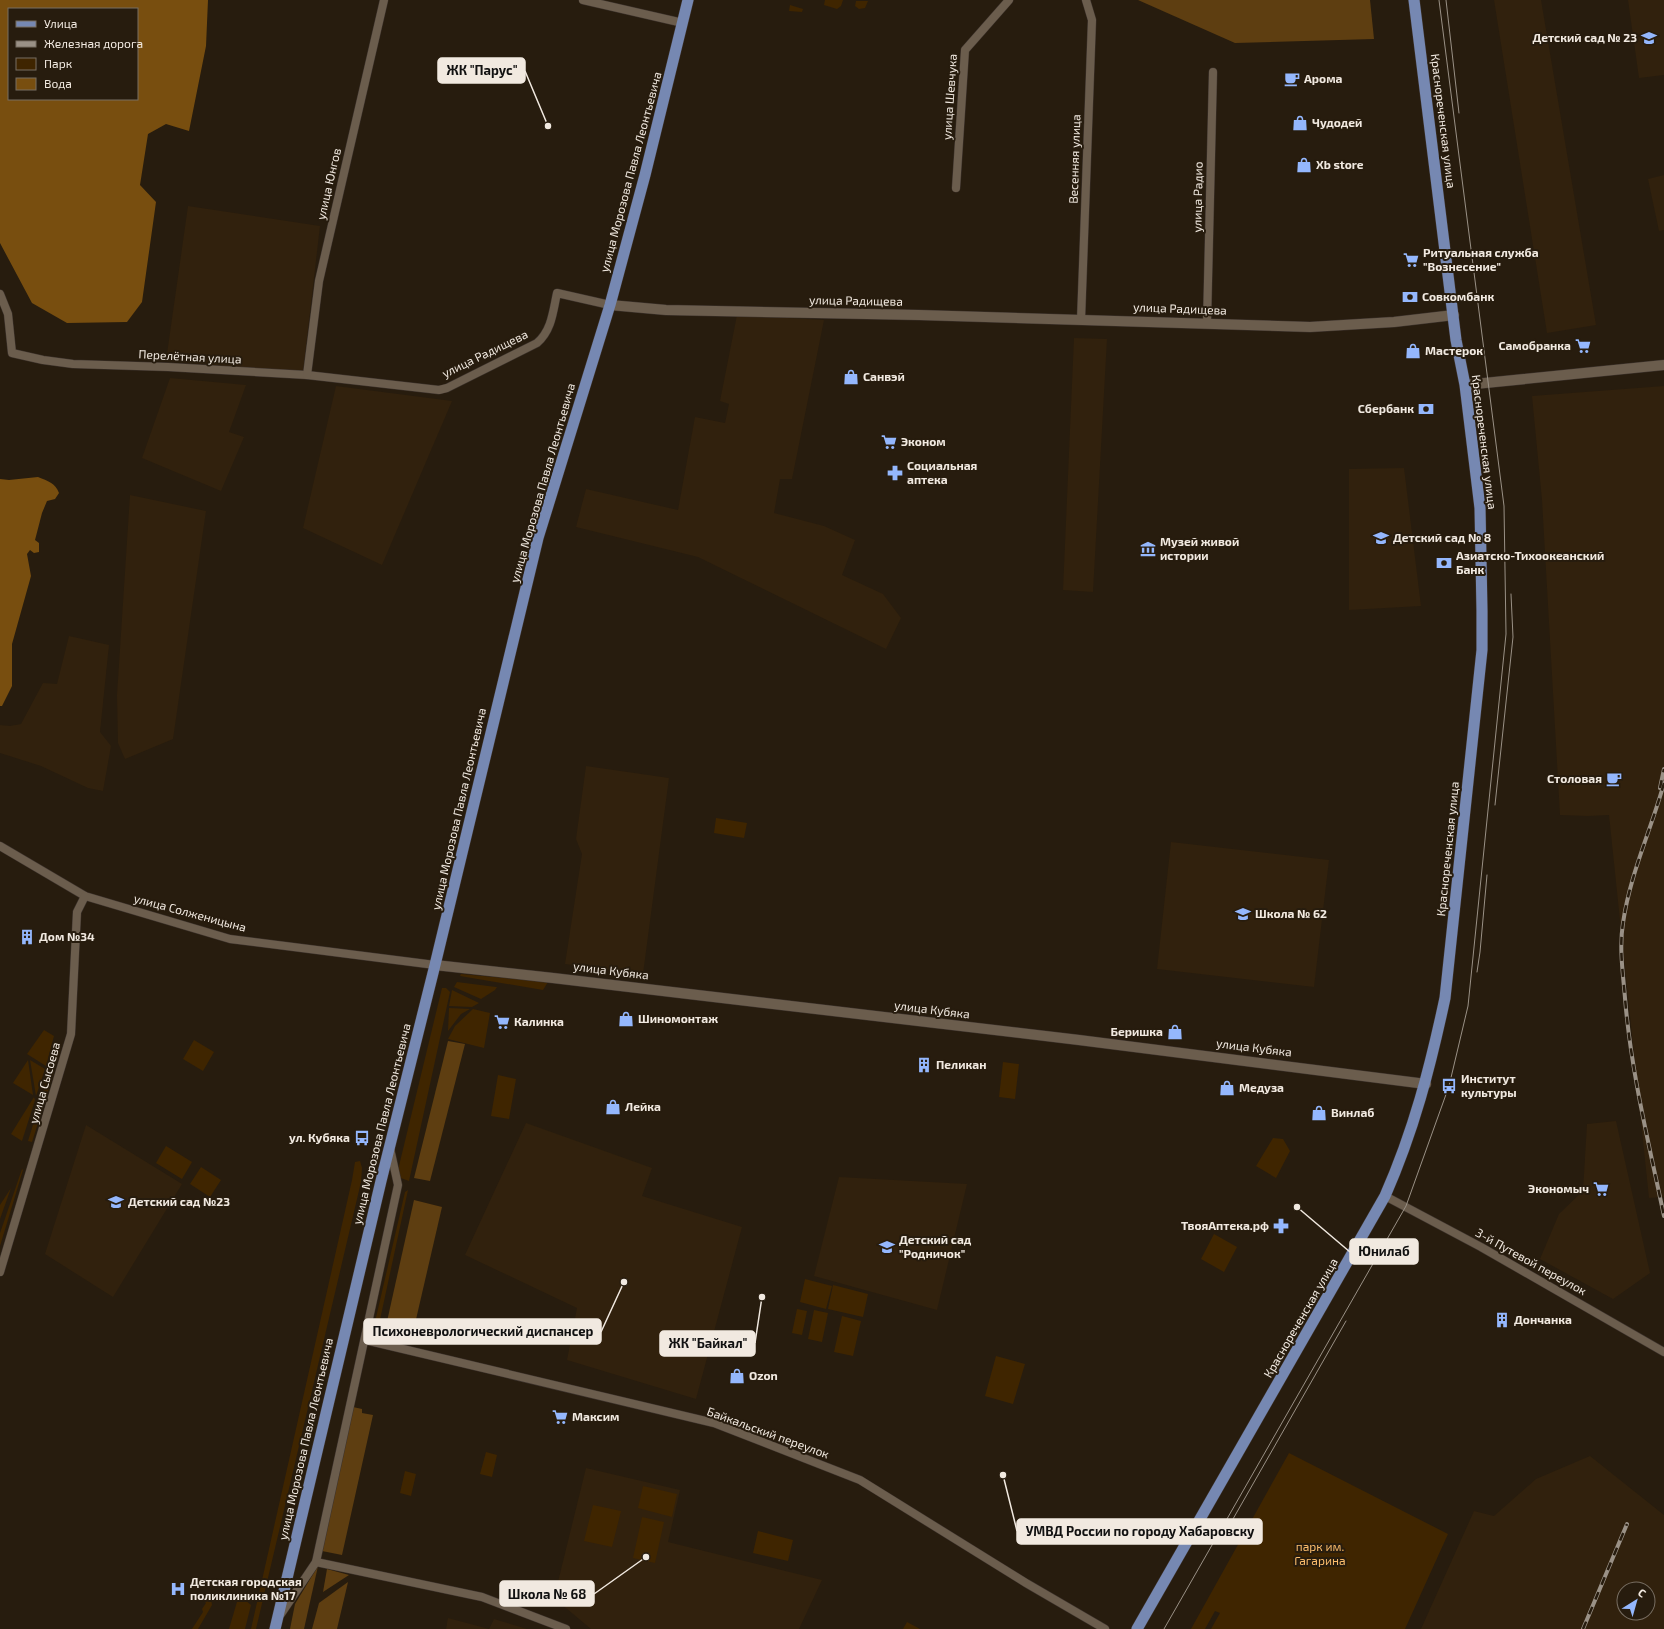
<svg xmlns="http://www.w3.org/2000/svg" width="1664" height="1629" font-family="'Exo 2',sans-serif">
  <rect width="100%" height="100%" fill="#271c0e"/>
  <g fill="#31210d" fill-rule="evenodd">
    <path d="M1494,0h47l55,325 -49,8z"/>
    <path d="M1628,0h36v75l-25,3z"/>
    <path d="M1664,175v55l-5,1 -11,-52z"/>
    <path d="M188,206l132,20 -17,146 -137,-11z"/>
    <path d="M737,315l87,5 -32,159h-12l-6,34 50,13 31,14 -13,35 41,19 18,24 -15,31 -188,-92 -122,-30 10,-38 92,21 17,-93 30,6 4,-19 -9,-3z"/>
    <path d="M1074,338l33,1 -14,253 -30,-2z"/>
    <path d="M170,378l76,7 -17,47 15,5 -23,54 -79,-33z"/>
    <path d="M336,386l116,15 -70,164 -79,-37z"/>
    <path d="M1664,386v811l-15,1 -40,-383 -21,1 -28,-1 -18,-315 -10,-104z"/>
    <path d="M1404,468l17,138 -72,4v-141z"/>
    <path d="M130,495l76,16 -33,228 -48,20 -7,-16 -1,-48z"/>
    <path d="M69,636l40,9 -9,87 11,14 -8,45 -15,-3 -47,-22 -41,-13v-28l10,1 11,-2 22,-41 14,1z"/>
    <path d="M586,766l83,12 -26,196 -78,-10 17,-110 -6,-15z"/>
    <path d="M1171,842l158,18 -15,127 -157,-18z"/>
    <path d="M1616,1121l34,152 -37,26 -73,-40 19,-45 24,-23 4,-67z"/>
    <path d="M526,1123l126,45 -10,28 100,31 -46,172 -129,-39 10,-52 -112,-53z"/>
    <path d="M86,1125l96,59 -69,113 -68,-43z"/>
    <path d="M839,1177l128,7 -30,126 -123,-34z"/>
    <path d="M1590,1456l74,59v114h-243l53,-118 20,5 42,-37zM1624,1589h24v24h-24z"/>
    <path d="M586,1468l94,22 -12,52 154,38 -23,49h-208l-37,-31z"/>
    <path d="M448,1618l41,11 5,-10 33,10h-81z"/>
  </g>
  <g fill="#3f2500">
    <path d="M825,0h18l-2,6 -4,3 -13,-4z"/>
    <path d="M856,1h12l-3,7 -6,1 -4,-3z"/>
    <path d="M790,5l13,4 -1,3 -13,-1z"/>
    <path d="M716,818l31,5 -3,15 -30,-5z"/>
    <path d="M461,974l87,8 -5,8 -83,-14z"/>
    <path d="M457,982l39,5h1l-2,3 -14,9 -27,-12z"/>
    <path d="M442,988h4l4,4 -41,189 -11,-4v-7z"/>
    <path d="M452,990l27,13 -7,4 -23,-1z"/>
    <path d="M449,1008l21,1 -9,5 -13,17z"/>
    <path d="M473,1009l17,4 -6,35 -36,-9 7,-13z"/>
    <path d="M44,1030l10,6 -8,30 -19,-12z"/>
    <path d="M194,1040l20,12 -11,19 -20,-12z"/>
    <path d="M28,1060l5,35 -20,-12z"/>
    <path d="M30,1060l15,9 -9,27z"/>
    <path d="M1003,1062l16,2 -4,35 -16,-2z"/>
    <path d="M50,1069l4,3 -22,70 -4,-1z"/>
    <path d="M498,1075l18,4 -7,40 -18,-3z"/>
    <path d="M34,1097l1,3 -13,41 -11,-7z"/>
    <path d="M1273,1138l10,1 7,12 -14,27 -20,-12z"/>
    <path d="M166,1146l26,16 -10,17 -26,-16z"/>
    <path d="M360,1161l2,7 -1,14 -105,447h-5l101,-449 3,-18z"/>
    <path d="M201,1167l20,13 -11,17 -20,-13z"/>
    <path d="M22,1169l1,1 -23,76v-13z"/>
    <path d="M11,1188l-11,31v-14z"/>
    <path d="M408,1190l-30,139 -3,-7 30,-130z"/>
    <path d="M1214,1234l23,13 -13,25 -23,-13z"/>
    <path d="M805,1279l27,7 -6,23 -26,-7z"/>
    <path d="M833,1285l35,9 -5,23 -35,-8z"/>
    <path d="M797,1309l10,2 -5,24 -10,-2z"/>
    <path d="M814,1310l14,3 -6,29 -14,-3z"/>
    <path d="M842,1316l19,5 -8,35 -19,-4z"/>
    <path d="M996,1356l29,8 -12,40 -28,-8z"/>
    <path d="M486,1452l11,3 -5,22 -12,-3z"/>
    <path d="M1289,1453l159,81 -43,95h-194l9,-16 -5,-2 -10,18h-14z"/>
    <path d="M405,1471l11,3 -5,22 -11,-3z"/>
    <path d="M643,1486l34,8 -5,23 -34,-9z"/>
    <path d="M593,1505l28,6 -9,36 -28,-6z"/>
    <path d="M642,1517l22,5 -9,41 -22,-5z"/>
    <path d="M758,1531l35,9 -5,21 -35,-8z"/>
    <path d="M239,1595l12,10 -6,24h-16z"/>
    <path d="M208,1596l3,3 1,6 -14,24h-6l11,-17 -1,-3 4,-6 -2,-2z"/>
    <path d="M907,1622l13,7h-17z"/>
  </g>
  <g fill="#5e3e11">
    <path d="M1138,0h232l4,39 -139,4z"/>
    <path d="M448,1041l17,3 -35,137 -16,-3z"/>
    <path d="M414,1200l28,7 -31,134 -27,-6z"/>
    <path d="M353,1407l9,2v4l11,2 -31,140 -20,-4z"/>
    <path d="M318,1566l-14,63h-14l5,-25z"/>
    <path d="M327,1569l22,6 -26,17z"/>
    <path d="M348,1582l-11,47h-25l7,-26z"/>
  </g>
  <g fill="#784e0f" fill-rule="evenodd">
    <path d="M0,0h208l-2,46 -17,85 -23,-7 -18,10 -8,51 16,17 -14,100 -15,20 -60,1 -35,-20 -32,-60zM9,9h128v90h-128z"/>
    <path d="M38,477c10,4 17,6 21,16l-4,6 -8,2 -5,12 -7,27 4,3v9l-5,1 -4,-3 -3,4 4,22 -19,68v42l-10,20h-2v-227l9,1z"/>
  </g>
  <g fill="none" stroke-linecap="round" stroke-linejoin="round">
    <defs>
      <g id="minor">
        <path d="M583,0l100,23"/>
        <path d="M956,188l9,-138 44,-50"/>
        <path d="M0,294l8,20 4,39 31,7 30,4 95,3 139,8 132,15 8,-2 90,-45c15,-13 16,-32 20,-50l53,12"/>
        <path d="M1081,320l11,-300 -6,-20"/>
        <path d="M1207,323l6,-251"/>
        <path d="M307,375l12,-94 65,-281"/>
        <path d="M0,846l85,50 145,43 205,26"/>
        <path d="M1385,1196l96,51 183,105"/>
        <path d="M0,1272l71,-238 6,-122 8,-16"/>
        <path d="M365,1340l349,83 146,57 166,103 79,46"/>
        <path d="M316,1562l166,35 84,32"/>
        <path d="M281,1614l35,-52 82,-377 -8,-37"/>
      </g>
      <g id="tertiary">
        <path d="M610,305l56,5 253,5 391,12 84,-5 60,-7"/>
        <path d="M1465,385l199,-20"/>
        <path d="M435,965l118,13 526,62 347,44"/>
      </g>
      <g id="primary">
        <path d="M275,1629l106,-448 54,-216 103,-427 72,-233 35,-130 43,-175"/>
        <path d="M1137,1629l248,-433c29,-66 45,-128 60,-198l37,-348v-39l-2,-103 -15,-123 -9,-45 -42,-340"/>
      </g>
    </defs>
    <use href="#minor" stroke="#3d332d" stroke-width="9"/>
    <use href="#tertiary" stroke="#3d332d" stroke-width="11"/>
    <use href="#primary" stroke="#3d332d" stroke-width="12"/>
    <use href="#minor" stroke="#6b5d4d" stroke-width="8"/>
    <use href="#tertiary" stroke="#6b5d4d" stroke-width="10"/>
    <use href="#primary" stroke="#7688b2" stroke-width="11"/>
    <g stroke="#9a9186" stroke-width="1">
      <path d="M1446,0l13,113"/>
      <path d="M1495,805l18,-168 -2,-43"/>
      <path d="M1477,972l3,-20 7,-77"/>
      <path d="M1225,1533l121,-212"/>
      <path d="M1164,1629l242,-423 43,-120 19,-80 38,-372 -2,-128 -65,-506"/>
    </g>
    <defs>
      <g id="rail">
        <path d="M1664,783c-13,47 -34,91 -41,140 -4,25 0,50 2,75 6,74 24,146 39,218"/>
        <path d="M1660,788l4,-19"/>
        <path d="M1583,1629l44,-105"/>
      </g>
    </defs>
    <use href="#rail" stroke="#9a9186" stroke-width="4"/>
    <use href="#rail" stroke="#271c0e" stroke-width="2.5" stroke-dasharray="8" stroke-linecap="butt"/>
  </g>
  <defs>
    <symbol id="school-bare" viewBox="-9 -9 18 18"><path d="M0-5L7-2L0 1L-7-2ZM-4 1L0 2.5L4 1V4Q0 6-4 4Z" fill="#94b7fd" stroke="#271c0e" stroke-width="2.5" paint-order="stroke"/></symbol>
    <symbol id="cafe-bare" viewBox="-9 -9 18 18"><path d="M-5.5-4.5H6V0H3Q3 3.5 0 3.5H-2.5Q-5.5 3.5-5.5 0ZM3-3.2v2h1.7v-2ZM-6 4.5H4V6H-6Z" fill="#94b7fd" stroke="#271c0e" stroke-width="2.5" paint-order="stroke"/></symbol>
    <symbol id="shop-bare" viewBox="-9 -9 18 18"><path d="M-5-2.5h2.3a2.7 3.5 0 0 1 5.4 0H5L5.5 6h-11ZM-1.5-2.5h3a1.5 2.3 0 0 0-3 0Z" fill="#94b7fd" stroke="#271c0e" stroke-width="2.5" paint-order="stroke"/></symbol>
    <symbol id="supermarket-bare" viewBox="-9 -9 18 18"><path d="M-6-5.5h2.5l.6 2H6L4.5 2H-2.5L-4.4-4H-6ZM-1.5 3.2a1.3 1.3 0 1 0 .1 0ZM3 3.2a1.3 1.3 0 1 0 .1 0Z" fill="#94b7fd" stroke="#271c0e" stroke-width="2.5" paint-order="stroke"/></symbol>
    <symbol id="bank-bare" viewBox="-9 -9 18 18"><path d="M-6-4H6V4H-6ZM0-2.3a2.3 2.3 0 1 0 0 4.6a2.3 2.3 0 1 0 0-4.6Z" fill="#94b7fd" stroke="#271c0e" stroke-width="2.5" paint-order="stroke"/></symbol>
    <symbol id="pharmacy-bare" viewBox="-9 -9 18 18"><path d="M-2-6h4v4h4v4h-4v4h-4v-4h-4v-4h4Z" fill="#94b7fd" stroke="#271c0e" stroke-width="2.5" paint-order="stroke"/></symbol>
    <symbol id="museum-bare" viewBox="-9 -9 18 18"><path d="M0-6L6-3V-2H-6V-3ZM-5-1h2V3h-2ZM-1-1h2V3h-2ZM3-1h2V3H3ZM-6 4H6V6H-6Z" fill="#94b7fd" stroke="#271c0e" stroke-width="2.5" paint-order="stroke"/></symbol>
    <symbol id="building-bare" viewBox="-9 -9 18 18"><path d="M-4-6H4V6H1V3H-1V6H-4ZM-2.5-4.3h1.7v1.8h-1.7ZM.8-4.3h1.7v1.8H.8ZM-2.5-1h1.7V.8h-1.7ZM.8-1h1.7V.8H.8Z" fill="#94b7fd" stroke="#271c0e" stroke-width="2.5" paint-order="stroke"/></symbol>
    <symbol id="bus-bare" viewBox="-9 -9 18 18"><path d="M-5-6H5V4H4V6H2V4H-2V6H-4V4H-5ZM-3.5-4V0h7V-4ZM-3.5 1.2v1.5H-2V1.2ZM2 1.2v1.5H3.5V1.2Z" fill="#94b7fd" stroke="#271c0e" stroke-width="2.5" paint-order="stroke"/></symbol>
    <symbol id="hospital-bare" viewBox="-9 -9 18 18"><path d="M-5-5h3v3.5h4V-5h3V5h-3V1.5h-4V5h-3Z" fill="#94b7fd" stroke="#271c0e" stroke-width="2.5" paint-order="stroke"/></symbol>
  </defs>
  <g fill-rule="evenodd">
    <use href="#school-bare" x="1638" y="27" width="22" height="22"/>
    <use href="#cafe-bare" x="1281" y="68" width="22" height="22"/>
    <use href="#shop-bare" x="1289" y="112" width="22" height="22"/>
    <use href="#shop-bare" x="1293" y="154" width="22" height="22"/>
    <use href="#supermarket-bare" x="1400" y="249" width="22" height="22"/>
    <use href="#bank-bare" x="1399" y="286" width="22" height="22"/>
    <use href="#supermarket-bare" x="1572" y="335" width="22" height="22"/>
    <use href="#shop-bare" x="1402" y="340" width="22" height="22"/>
    <use href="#shop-bare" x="840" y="366" width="22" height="22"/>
    <use href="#bank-bare" x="1415" y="398" width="22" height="22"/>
    <use href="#supermarket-bare" x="878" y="431" width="22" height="22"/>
    <use href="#pharmacy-bare" x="884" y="462" width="22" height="22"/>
    <use href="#school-bare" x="1370" y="527" width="22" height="22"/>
    <use href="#museum-bare" x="1137" y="538" width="22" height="22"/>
    <use href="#bank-bare" x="1433" y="552" width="22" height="22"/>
    <use href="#cafe-bare" x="1603" y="768" width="22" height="22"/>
    <use href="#school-bare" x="1232" y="903" width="22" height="22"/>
    <use href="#building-bare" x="16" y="926" width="22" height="22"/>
    <use href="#shop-bare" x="615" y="1008" width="22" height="22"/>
    <use href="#supermarket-bare" x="491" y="1011" width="22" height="22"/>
    <use href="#shop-bare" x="1164" y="1021" width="22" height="22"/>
    <use href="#building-bare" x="913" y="1054" width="22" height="22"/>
    <use href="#bus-bare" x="1438" y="1075" width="22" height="22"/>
    <use href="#shop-bare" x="1216" y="1077" width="22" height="22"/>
    <use href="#shop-bare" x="602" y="1096" width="22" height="22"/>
    <use href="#shop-bare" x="1308" y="1102" width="22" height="22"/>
    <use href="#bus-bare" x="351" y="1127" width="22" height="22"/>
    <use href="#supermarket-bare" x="1590" y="1178" width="22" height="22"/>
    <use href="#school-bare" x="105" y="1191" width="22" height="22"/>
    <use href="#pharmacy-bare" x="1270" y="1215" width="22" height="22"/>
    <use href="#school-bare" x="876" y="1236" width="22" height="22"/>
    <use href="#building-bare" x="1491" y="1309" width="22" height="22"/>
    <use href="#shop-bare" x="726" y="1365" width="22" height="22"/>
    <use href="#supermarket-bare" x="549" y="1406" width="22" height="22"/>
    <use href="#hospital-bare" x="167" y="1578" width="22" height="22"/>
  </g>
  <g text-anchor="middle" stroke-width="4" stroke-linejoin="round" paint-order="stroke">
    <g font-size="12" font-weight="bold" fill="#f1e9e0" stroke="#271c0e" text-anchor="start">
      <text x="1637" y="42" text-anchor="end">Детский сад № 23</text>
      <text x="1304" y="83">Арома</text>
      <text x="1312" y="127">Чудодей</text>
      <text x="1316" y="169">Xb store</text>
      <text x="1423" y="257">Ритуальная служба<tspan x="1423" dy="14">"Вознесение"</tspan></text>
      <text x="1422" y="301">Совкомбанк</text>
      <text x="1571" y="350" text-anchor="end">Самобранка</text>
      <text x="1425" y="355">Мастерок</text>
      <text x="863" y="381">Санвэй</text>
      <text x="1414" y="413" text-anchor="end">Сбербанк</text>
      <text x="901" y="446">Эконом</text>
      <text x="907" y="470">Социальная<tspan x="907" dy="14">аптека</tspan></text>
      <text x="1393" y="542">Детский сад № 8</text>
      <text x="1160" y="546">Музей живой<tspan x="1160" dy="14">истории</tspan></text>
      <text x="1456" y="560">Азиатско-Тихоокеанский<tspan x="1456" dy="14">Банк</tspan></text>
      <text x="1602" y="783" text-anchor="end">Столовая</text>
      <text x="1255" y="918">Школа № 62</text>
      <text x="39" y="941">Дом №34</text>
      <text x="638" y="1023">Шиномонтаж</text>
      <text x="514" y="1026">Калинка</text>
      <text x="1163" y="1036" text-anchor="end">Беришка</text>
      <text x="936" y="1069">Пеликан</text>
      <text x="1461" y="1083">Институт<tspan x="1461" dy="14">культуры</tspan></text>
      <text x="1239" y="1092">Медуза</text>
      <text x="625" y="1111">Лейка</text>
      <text x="1331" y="1117">Винлаб</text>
      <text x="350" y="1142" text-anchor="end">ул. Кубяка</text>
      <text x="1589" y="1193" text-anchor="end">Экономыч</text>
      <text x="128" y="1206">Детский сад №23</text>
      <text x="1269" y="1230" text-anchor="end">ТвояАптека.рф</text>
      <text x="899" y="1244">Детский сад<tspan x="899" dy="14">"Родничок"</tspan></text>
      <text x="1514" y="1324">Дончанка</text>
      <text x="749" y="1380">Ozon</text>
      <text x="572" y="1421">Максим</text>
      <text x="190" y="1586">Детская городская<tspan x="190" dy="14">поликлиника №17</tspan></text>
    </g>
    <g font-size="12" fill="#f1e9e0" stroke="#271c0e">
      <text transform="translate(950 97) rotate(-86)" y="4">улица Шевчука</text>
      <text transform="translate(1443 121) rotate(83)" y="4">Краснореченская улица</text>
      <text transform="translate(1075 159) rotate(-88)" y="4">Весенняя улица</text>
      <text transform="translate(631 172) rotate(-75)" y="4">улица Морозова Павла Леонтьевича</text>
      <text transform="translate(329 184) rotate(-77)" y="4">улица Юнгов</text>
      <text transform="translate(1198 197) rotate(-89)" y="4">улица Радио</text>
      <text transform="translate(856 301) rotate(1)" y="4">улица Радищева</text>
      <text transform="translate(1180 309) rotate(2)" y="4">улица Радищева</text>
      <text transform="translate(485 354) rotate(-26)" y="4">улица Радищева</text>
      <text transform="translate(190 357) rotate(3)" y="4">Перелётная улица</text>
      <text transform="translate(1484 442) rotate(83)" y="4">Краснореченская улица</text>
      <text transform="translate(543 483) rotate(-74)" y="4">улица Морозова Павла Леонтьевича</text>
      <text transform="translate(459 809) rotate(-77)" y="4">улица Морозова Павла Леонтьевича</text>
      <text transform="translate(1448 849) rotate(-84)" y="4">Краснореченская улица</text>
      <text transform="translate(190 913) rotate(15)" y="4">улица Солженицына</text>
      <text transform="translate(611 971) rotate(7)" y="4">улица Кубяка</text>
      <text transform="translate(932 1010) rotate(7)" y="4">улица Кубяка</text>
      <text transform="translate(1254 1048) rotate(7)" y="4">улица Кубяка</text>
      <text transform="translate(45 1083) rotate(-74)" y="4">улица Сысоева</text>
      <text transform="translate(382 1124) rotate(-76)" y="4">улица Морозова Павла Леонтьевича</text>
      <text transform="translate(1531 1262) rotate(29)" y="4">3-й Путевой переулок</text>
      <text transform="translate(1301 1318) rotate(-60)" y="4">Краснореченская улица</text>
      <text transform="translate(768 1433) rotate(20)" y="4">Байкальский переулок</text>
      <text transform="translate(306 1439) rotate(-77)" y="4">улица Морозова Павла Леонтьевича</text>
    </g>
    <g font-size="12" fill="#fcbd6c" stroke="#271c0e">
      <text x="1320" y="1551">парк им.<tspan x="1320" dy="14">Гагарина</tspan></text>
    </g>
  </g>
  <path fill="none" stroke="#f1e9e0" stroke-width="1.5" d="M548 126L525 71M1297 1207L1350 1252M624 1282L601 1332M762 1297L755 1343M1003 1475L1017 1531M646 1557L594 1594"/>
  <g fill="#f1e9e0" stroke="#271c0e" stroke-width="1.5">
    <circle cx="548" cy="126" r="4"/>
    <circle cx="1297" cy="1207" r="4"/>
    <circle cx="624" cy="1282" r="4"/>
    <circle cx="762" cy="1297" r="4"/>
    <circle cx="1003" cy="1475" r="4"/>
    <circle cx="646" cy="1557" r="4"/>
  </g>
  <g fill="#f1e9e0" stroke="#f1e9e0" stroke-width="1.5">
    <rect x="438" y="58" width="87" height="25" rx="4"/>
    <rect x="1350" y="1239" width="68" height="25" rx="4"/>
    <rect x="364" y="1319" width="237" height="25" rx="4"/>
    <rect x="660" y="1331" width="95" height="25" rx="4"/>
    <rect x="1017" y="1519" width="245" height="25" rx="4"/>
    <rect x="500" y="1581" width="94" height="25" rx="4"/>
  </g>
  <g font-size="13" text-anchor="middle" font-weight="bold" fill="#111">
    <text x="482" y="75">ЖК "Парус"</text>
    <text x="1384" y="1256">Юнилаб</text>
    <text x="483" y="1336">Психоневрологический диспансер</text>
    <text x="708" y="1348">ЖК "Байкал"</text>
    <text x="1140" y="1536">УМВД России по городу Хабаровску</text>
    <text x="547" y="1599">Школа № 68</text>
  </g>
  <rect x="8" y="8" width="130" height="92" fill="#271c0e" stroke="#786e62"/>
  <rect x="16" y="21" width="20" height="6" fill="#7688b2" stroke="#786e62"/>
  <text x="44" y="28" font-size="12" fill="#f1e9e0">Улица</text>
  <rect x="16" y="41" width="20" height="6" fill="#9a9186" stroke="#786e62"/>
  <text x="44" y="48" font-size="12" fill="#f1e9e0">Железная дорога</text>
  <rect x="16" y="58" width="20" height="12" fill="#3f2500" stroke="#786e62"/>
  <text x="44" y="68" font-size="12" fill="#f1e9e0">Парк</text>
  <rect x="16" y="78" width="20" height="12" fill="#784e0f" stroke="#786e62"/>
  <text x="44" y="88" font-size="12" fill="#f1e9e0">Вода</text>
  <g transform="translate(1636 1601) rotate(37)"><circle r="19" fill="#271c0e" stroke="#786e62"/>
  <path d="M0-3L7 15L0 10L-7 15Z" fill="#94b7fd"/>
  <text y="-6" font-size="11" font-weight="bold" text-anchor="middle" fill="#f1e9e0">С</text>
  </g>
</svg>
